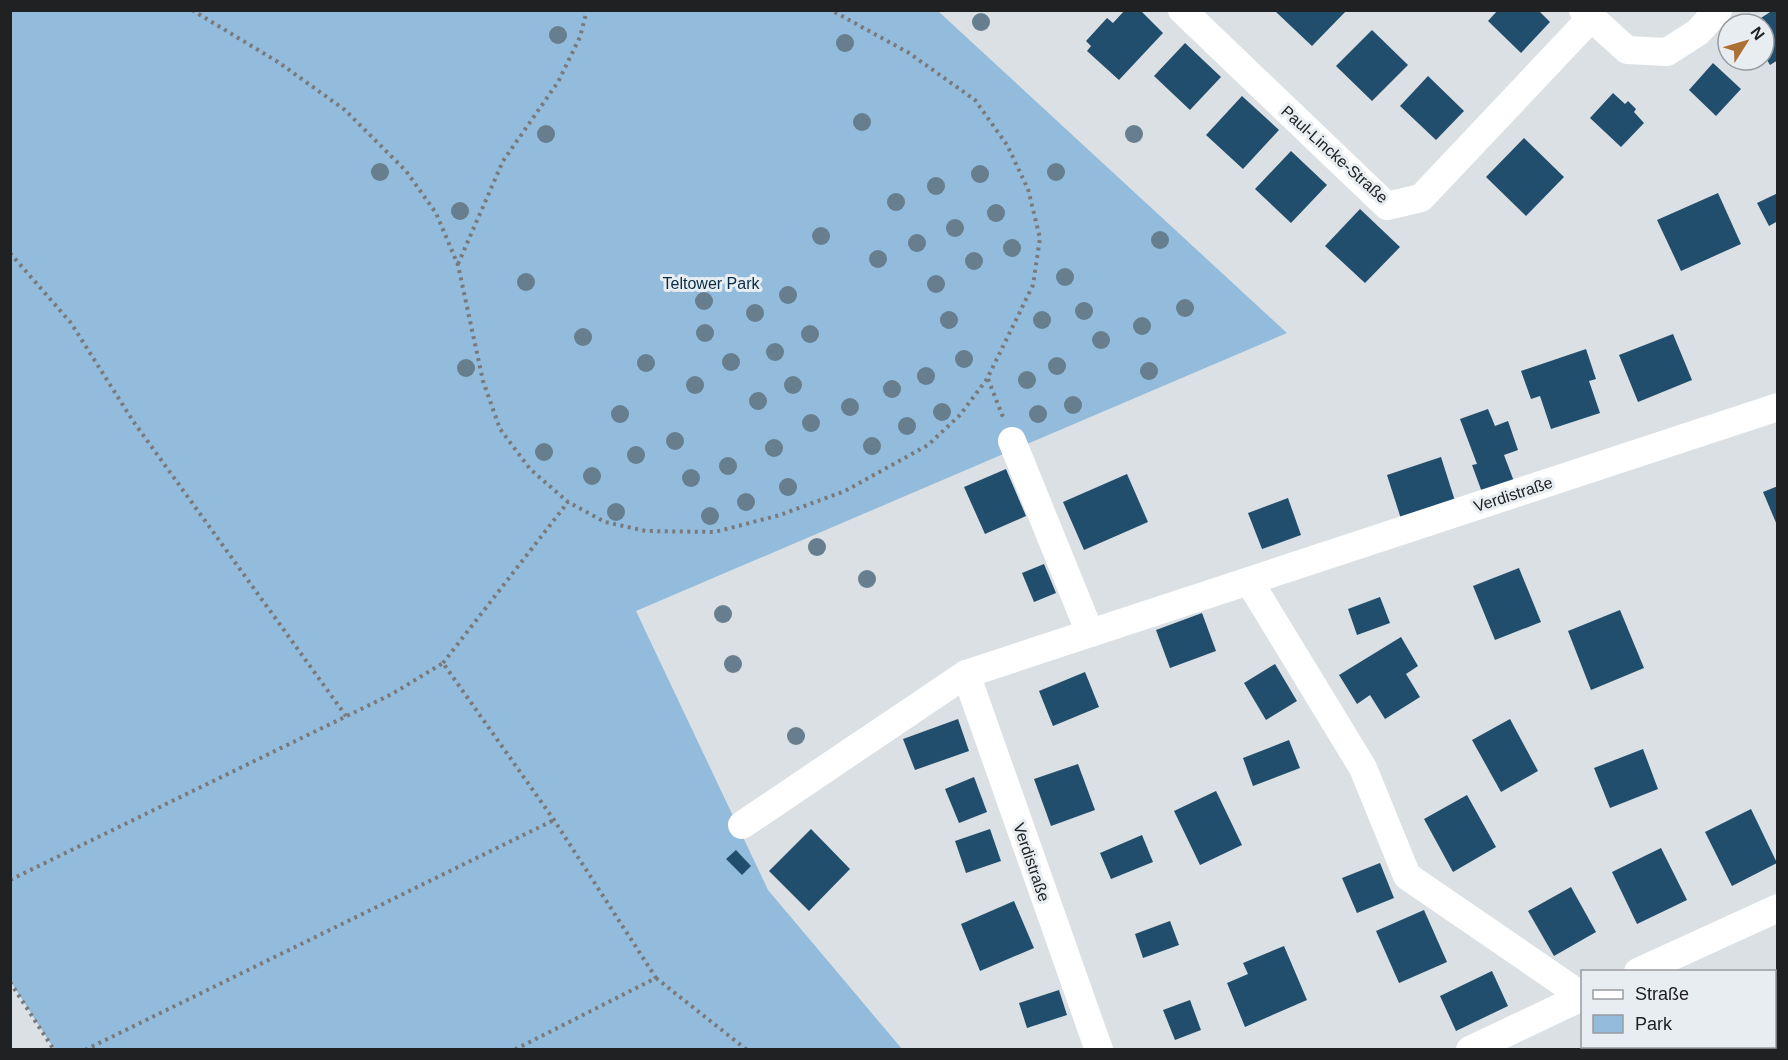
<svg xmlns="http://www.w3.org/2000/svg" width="1788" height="1060" font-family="Helvetica,sans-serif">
  <rect width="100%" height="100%" fill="#dbe0e4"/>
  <path fill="#93bcdc" d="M11,11h927l349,322 -651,278 132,279 134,159h-848l-43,-67z"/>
  <g fill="#214e6c">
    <path d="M1125,10h15l23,23 -44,47 -32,-29 4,-5 -5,-5 21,-23 6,5z"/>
    <path d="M1278,10h69l-35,36 -36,-34z"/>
    <path d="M1498,10h40l12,12 -29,31 -33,-32z"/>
    <path d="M1773,10h5v50l-8,5 -6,-10v-31h-12z"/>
    <path d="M1372,30l36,35 -36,36 -36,-35z"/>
    <path d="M1185,43l36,34 -31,33 -36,-34z"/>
    <path d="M1713,63l28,26 -25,27 -27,-26z"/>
    <path d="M1428,76l36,35 -28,29 -36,-34z"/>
    <path d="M1613,93l12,11 3,-3 8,8 -2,3 10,11 -23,24 -31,-29z"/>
    <path d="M1242,96l37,34 -36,39 -37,-34z"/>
    <path d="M1524,138l40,39 -38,39 -40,-39z"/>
    <path d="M1291,151l36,34 -36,38 -36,-34z"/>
    <path d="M1718,193l23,51 -60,27 -24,-51z"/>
    <path d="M1778,193v28l-9,5 -12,-23z"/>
    <path d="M1360,209l40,38 -35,36 -40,-37z"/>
    <path d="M1673,334l19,46 -54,22 -19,-47z"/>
    <path d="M1586,349l10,30 -7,2 11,32 -49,16 -11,-33 -9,3 -10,-28z"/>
    <path d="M1488,409l7,17 13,-5 10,29 -14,5 11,29 -32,11 -11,-30 5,-1 -17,-45z"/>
    <path d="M1441,457l15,47 -54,18 -15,-47z"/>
    <path d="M1006,469l20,47 -41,18 -21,-47z"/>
    <path d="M1127,474l21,48 -64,28 -21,-48z"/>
    <path d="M1778,486v39h-1l-14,-33z"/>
    <path d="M1288,498l13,37 -39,14 -14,-36z"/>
    <path d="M1044,564l12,29 -22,9 -12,-29z"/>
    <path d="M1519,568l22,54 -46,18 -22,-54z"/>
    <path d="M1380,597l10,26 -33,12 -9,-26z"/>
    <path d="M1620,610l24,58 -53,22 -23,-59z"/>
    <path d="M1202,613l14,38 -46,17 -14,-38z"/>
    <path d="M1401,637l17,29 -12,8 14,23 -35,22 -15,-24 -13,9 -18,-29z"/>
    <path d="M1275,664l22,37 -31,19 -22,-37z"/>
    <path d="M1085,672l14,35 -46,19 -14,-35z"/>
    <path d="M958,719l11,32 -54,19 -12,-31z"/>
    <path d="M1510,719l28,52 -37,21 -29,-52z"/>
    <path d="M1289,740l11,28 -47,18 -10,-28z"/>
    <path d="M1643,749l15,40 -48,19 -16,-40z"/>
    <path d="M1078,764l17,46 -44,16 -17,-47z"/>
    <path d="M974,777l13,35 -28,11 -14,-34z"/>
    <path d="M1216,791l26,54 -42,20 -26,-54z"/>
    <path d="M1467,795l29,52 -43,25 -29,-53z"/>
    <path d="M1751,809l26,54 -45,23 -27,-54z"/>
    <path d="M811,829l39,40 -41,42 -40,-40z"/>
    <path d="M990,829l11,32 -35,12 -11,-32z"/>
    <path d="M1142,835l11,27 -42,17 -11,-26z"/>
    <path d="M1661,848l26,52 -50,24 -25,-52z"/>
    <path d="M736,850l15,16 -9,9 -16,-16z"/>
    <path d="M1380,863l14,35 -37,15 -15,-35z"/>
    <path d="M1571,887l25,45 -42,24 -26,-45z"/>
    <path d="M1014,901l20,47 -54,23 -19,-47z"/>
    <path d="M1424,910l23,52 -48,21 -23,-52z"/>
    <path d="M1170,921l9,24 -36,13 -8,-24z"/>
    <path d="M1284,946l23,54 -62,27 -18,-44 21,-9 -5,-11z"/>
    <path d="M1492,971l16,35 -52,25 -16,-35z"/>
    <path d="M1059,990l8,25 -40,13 -8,-25z"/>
    <path d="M1190,1000l11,30 -26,10 -12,-30z"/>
    <path d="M1599,1046h43l1,4h-46l-1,-3z"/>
  </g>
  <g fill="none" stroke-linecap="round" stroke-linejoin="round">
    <g stroke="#787a7d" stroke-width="4" stroke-dasharray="3 4.5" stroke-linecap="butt">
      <path d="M192,10l86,52 67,48 61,61 30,42 22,52 25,116 17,48 30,40 38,33 37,20 41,9 69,1 65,-17 65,-24 83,-46 32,-30 27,-36 46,-94 7,-47 -12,-49 -21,-44 -32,-45 -66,-47 -78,-43"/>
      <path d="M10,253l61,70 62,98 213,295"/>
      <path d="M458,264l45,-103 55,-79 22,-45 7,-27"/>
      <path d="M988,379l15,38"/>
      <path d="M443,663l125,-161"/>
      <path d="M10,880l382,-186 51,-31 111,157 102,158 -142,72"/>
      <path d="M656,978l91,72"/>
      <path d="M10,982l44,68"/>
      <path d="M1693,1046l2,4"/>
      <path d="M85,1050l469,-230"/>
    </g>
    <g stroke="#fff" stroke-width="28">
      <path d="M1182,10l205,196 34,-8 170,-180"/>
      <path d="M1583,10l44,40 40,2 31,-20 20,-22"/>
      <path d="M1012,441l78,192"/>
      <path d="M1249,581l114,187 44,108 175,120"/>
      <path d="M742,825l224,-151"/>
      <path d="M1638,972l140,-64"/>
      <path d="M1099,1050l-133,-376 812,-267"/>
      <path d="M1470,1050l112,-53"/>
    </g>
  </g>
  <g fill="#667e8d">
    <circle cx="981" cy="22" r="9"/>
    <circle cx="558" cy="35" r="9"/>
    <circle cx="845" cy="43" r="9"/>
    <circle cx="862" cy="122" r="9"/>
    <circle cx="546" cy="134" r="9"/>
    <circle cx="1134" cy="134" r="9"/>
    <circle cx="380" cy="172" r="9"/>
    <circle cx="1056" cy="172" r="9"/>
    <circle cx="980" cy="174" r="9"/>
    <circle cx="936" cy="186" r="9"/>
    <circle cx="896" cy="202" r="9"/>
    <circle cx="460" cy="211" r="9"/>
    <circle cx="996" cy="213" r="9"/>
    <circle cx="955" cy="228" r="9"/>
    <circle cx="821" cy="236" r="9"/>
    <circle cx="1160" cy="240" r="9"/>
    <circle cx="917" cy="243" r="9"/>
    <circle cx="1012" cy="248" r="9"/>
    <circle cx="878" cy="259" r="9"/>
    <circle cx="974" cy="261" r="9"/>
    <circle cx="1065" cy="277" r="9"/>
    <circle cx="526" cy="282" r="9"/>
    <circle cx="936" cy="284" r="9"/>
    <circle cx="788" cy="295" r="9"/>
    <circle cx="704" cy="301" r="9"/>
    <circle cx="1185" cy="308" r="9"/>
    <circle cx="1084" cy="311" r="9"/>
    <circle cx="755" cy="313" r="9"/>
    <circle cx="949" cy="320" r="9"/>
    <circle cx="1042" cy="320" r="9"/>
    <circle cx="1142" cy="326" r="9"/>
    <circle cx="705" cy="333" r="9"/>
    <circle cx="810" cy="334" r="9"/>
    <circle cx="583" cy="337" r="9"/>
    <circle cx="1101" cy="340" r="9"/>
    <circle cx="775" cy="352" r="9"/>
    <circle cx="964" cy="359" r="9"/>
    <circle cx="731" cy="362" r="9"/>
    <circle cx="646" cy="363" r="9"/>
    <circle cx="1057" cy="366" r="9"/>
    <circle cx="466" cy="368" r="9"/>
    <circle cx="1149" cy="371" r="9"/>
    <circle cx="926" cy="376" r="9"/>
    <circle cx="1027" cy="380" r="9"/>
    <circle cx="695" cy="385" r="9"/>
    <circle cx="793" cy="385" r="9"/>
    <circle cx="892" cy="389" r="9"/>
    <circle cx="758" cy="401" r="9"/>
    <circle cx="1073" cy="405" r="9"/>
    <circle cx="850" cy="407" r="9"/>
    <circle cx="942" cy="412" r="9"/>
    <circle cx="620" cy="414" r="9"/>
    <circle cx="1038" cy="414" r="9"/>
    <circle cx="811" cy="423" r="9"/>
    <circle cx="907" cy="426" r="9"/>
    <circle cx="675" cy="441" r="9"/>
    <circle cx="872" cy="446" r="9"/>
    <circle cx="774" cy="448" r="9"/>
    <circle cx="544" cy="452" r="9"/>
    <circle cx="636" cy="455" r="9"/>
    <circle cx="728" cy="466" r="9"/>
    <circle cx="592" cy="476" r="9"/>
    <circle cx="691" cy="478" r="9"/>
    <circle cx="788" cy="487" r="9"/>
    <circle cx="746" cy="502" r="9"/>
    <circle cx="616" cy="512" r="9"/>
    <circle cx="710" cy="516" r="9"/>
    <circle cx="817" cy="547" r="9"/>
    <circle cx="867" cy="579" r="9"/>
    <circle cx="723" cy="614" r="9"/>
    <circle cx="733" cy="664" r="9"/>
    <circle cx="796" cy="736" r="9"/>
  </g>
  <g text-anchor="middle" stroke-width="6" stroke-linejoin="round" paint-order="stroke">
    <g font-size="16" fill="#202123" stroke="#e8edf2">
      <text transform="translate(1335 154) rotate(42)" y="6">Paul-Lincke-Straße</text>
      <text transform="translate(1513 494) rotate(-18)" y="6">Verdistraße</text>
      <text transform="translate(1032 862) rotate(71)" y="6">Verdistraße</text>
    </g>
    <g font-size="16" fill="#062d45" stroke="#e8edf2">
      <text x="711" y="289">Teltower Park</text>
    </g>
  </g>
  <rect width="1788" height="1060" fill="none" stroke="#202123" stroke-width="24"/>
  <rect x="1581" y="970" width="195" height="78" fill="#e8edf2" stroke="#989b9f" stroke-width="1.5"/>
  <rect x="1593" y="990" width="30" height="9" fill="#ffffff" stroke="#989b9f" stroke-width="1.5"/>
  <text x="1635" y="1000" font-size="18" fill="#202123">Straße</text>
  <rect x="1593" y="1015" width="30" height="18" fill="#93bcdc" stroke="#989b9f" stroke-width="1.5"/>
  <text x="1635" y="1030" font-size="18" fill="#202123">Park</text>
  <g transform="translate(1746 42) rotate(53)"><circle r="28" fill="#e8edf2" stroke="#989b9f" stroke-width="1.5"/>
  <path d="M0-4.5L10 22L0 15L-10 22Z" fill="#ac6f34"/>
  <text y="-9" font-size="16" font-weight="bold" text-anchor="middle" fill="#202123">N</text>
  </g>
</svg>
